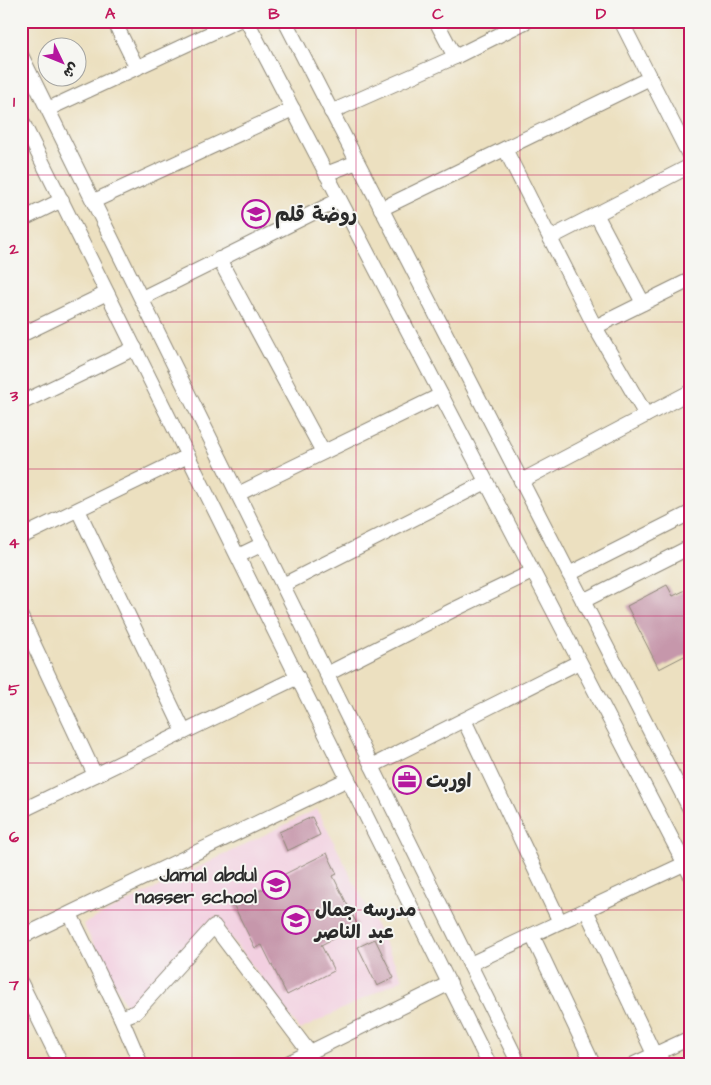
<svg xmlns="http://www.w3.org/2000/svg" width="711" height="1085" font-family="'Architects Daughter','Playpen Sans Arabic',sans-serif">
  <rect width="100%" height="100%" fill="#f6f6f2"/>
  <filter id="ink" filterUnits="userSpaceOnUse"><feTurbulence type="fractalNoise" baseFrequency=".02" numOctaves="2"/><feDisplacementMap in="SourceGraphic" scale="10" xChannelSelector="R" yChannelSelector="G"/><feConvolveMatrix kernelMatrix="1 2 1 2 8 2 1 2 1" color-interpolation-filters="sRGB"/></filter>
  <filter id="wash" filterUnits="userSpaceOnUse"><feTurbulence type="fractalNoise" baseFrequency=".0096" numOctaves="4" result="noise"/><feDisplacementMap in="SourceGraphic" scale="20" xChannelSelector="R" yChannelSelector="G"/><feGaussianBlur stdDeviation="1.12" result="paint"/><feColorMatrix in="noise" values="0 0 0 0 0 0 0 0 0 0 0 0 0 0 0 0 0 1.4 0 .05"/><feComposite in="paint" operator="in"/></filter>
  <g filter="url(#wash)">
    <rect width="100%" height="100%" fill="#ece0c0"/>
    <path fill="#f2cfe0" d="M317,809l86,170 -103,51 -85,-113 -86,94 -46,-87z"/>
    <g id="blocks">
      <g fill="#c697ab">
        <path d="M667,585l6,11 17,-8v65l-31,16 -32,-63z"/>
        <path d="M312,817l8,18 -33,16 -8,-19z"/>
        <path d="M327,853l10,21 -4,2 25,50 -37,19 13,26 -47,24 -25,-50 -7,3 -22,-44 50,-25 -2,-3z"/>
        <path d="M375,939l19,39 -17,8 -19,-39z"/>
      </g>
    </g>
  </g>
  <g filter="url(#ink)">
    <use href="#blocks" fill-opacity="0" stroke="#8c8676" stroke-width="1"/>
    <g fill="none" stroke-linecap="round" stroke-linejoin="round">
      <defs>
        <g id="minor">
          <path d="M114,21l23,47"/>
          <path d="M247,21l443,853"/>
          <path d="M285,21l405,788"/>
          <path d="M436,21l19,36"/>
          <path d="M621,21l69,136"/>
          <path d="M21,55l498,1009"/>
          <path d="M48,109l189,-88"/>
          <path d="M331,112l124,-55 72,-36"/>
          <path d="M21,119l468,945"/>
          <path d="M505,149l90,178 51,88"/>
          <path d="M326,174l31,-12"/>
          <path d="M94,201l199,-92"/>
          <path d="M381,209l269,-131"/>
          <path d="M596,214l47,89"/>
          <path d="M21,220l41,-20"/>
          <path d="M550,238l140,-72"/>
          <path d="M219,259l104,193"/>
          <path d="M142,298l197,-98"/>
          <path d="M595,327l95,-47"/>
          <path d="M21,335l86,-42"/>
          <path d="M21,403l114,-55"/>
          <path d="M521,481l169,-89"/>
          <path d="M238,494l203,-99"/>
          <path d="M78,510l106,222"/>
          <path d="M21,537l167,-81"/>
          <path d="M238,556l25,-12"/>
          <path d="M569,574l121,-61"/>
          <path d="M283,585l203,-103"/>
          <path d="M583,601l107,-54"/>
          <path d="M21,617l74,158"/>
          <path d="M327,674l124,-63 81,-39"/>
          <path d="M464,720l96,202"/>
          <path d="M372,766l207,-104"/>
          <path d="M21,811l277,-134"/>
          <path d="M586,910l68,144"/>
          <path d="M70,914l51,104 18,42"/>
          <path d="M532,935l61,129"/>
          <path d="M21,937l327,-158"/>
          <path d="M470,964l214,-100"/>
          <path d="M21,983l40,81"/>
          <path d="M121,1018l15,-6 78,-86 95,126"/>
          <path d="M659,1052l5,12"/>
          <path d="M286,1064l164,-81"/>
          <path d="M634,1064l56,-26"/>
        </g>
      </defs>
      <use href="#minor" stroke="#8c8676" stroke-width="16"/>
      <use href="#minor" stroke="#fff" stroke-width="14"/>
    </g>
  </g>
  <path fill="none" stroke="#c2185b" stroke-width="1" stroke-opacity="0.55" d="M192,21v1043M356,21v1043M520,21v1043M21,175h669M21,322h669M21,469h669M21,616h669M21,763h669M21,910h669"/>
  <defs>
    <symbol id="school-ring" viewBox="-11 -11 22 22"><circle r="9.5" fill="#f6f6f2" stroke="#b5179e" stroke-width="1.5"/><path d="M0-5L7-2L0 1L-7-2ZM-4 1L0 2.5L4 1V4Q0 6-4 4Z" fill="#b5179e"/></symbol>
    <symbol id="office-ring" viewBox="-11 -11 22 22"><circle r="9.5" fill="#f6f6f2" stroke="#b5179e" stroke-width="1.5"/><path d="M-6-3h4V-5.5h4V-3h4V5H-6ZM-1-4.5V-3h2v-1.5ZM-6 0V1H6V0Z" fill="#b5179e"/></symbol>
  </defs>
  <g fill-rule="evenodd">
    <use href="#school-ring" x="240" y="198" width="32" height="32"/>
    <use href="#office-ring" x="391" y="764" width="32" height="32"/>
    <use href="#school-ring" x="260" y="869" width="32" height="32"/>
    <use href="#school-ring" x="280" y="904" width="32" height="32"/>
  </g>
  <g text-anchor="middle" stroke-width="4" stroke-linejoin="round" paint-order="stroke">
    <g font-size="19" font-weight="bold" fill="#2b2b2b" stroke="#f6f6f2" text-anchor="start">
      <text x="275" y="221">روضة قلم</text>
      <text x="426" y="787">اوربت</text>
      <text x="257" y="881" text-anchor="end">Jamal abdul<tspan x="257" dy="22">nasser school</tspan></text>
      <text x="315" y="916">مدرسه جمال<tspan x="315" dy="22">عبد الناصر</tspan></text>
    </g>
  </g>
  <rect width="711" height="1085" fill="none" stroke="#f6f6f2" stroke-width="55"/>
  <g transform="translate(62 62) rotate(133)"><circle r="24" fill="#f6f6f2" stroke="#a5a5a2"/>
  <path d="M0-4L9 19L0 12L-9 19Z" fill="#b5179e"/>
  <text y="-8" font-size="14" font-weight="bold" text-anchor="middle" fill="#2b2b2b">ش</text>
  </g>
  <rect x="28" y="28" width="656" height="1030" fill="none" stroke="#c2185b" stroke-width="2"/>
  <g font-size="16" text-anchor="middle" font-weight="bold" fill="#c2185b">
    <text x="110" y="19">A</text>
    <text x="274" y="19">B</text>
    <text x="438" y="19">C</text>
    <text x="601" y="19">D</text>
    <text x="14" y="107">1</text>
    <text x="14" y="254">2</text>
    <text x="14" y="401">3</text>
    <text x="14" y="548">4</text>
    <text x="14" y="695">5</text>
    <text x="14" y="842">6</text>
    <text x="14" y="990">7</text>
  </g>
</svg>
